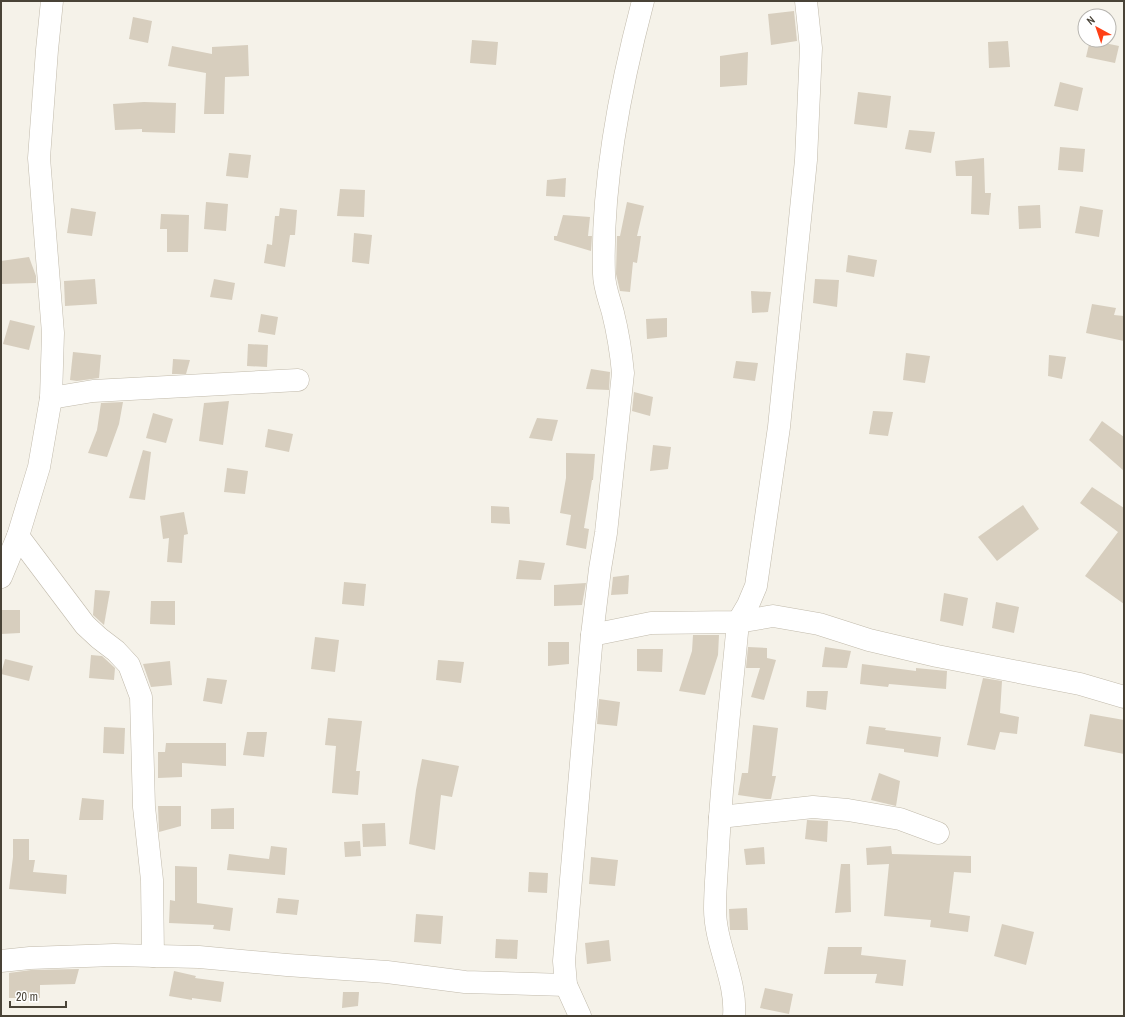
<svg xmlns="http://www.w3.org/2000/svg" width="1125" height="1017" font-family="'Archivo Narrow',sans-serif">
  <rect width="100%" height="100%" fill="#f5f2e9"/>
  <g fill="#d7cebe">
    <path d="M794,11l3,30 -26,4 -3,-31z"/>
    <path d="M133,17l19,4 -4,22 -19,-4z"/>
    <path d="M472,40l26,2 -2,23 -26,-2z"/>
    <path d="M1090,40l29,6 -4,17 -29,-6z"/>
    <path d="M1008,41l2,26 -21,1 -1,-26z"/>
    <path d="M248,45l1,31 -24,1 -1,37h-20l2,-41 -38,-7 4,-20 40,8v-7z"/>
    <path d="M748,52l-1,33 -27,2v-31z"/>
    <path d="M1060,82l23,6 -5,23 -24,-5z"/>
    <path d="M858,92l33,4 -4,32 -33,-4z"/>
    <path d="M144,102l32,1 -1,30 -33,-1v-3l-27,1 -2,-26z"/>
    <path d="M909,130l26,2 -4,21 -26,-4z"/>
    <path d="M1060,147l25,2 -2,23 -25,-2z"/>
    <path d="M229,153l22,2 -3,23 -22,-2z"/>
    <path d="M984,158l1,35h6l-2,22 -18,-1 1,-38h-16l-1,-15z"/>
    <path d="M566,178l-1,19 -19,-1 1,-16z"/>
    <path d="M340,189l25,1 -1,27 -27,-1z"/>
    <path d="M206,202l22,2 -2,27 -22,-2z"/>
    <path d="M627,202l17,4 -7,30h4l-4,27 -4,-1 -3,30 -10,-1 -4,-17 1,-38h3z"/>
    <path d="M1040,205l1,23 -22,1 -1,-23z"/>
    <path d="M1080,206l23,4 -4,27 -24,-4z"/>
    <path d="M71,208l25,4 -4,24 -25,-3z"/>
    <path d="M280,208l17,2 -2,25h-5l-5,32 -21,-4 3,-19 5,1 3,-29h4z"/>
    <path d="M161,214l28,1 -1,37h-21v-23h-7z"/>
    <path d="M563,215l27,2 -2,19h4l-1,15 -37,-11v-4h3z"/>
    <path d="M354,233l18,2 -3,29 -17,-2z"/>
    <path d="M848,255l29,5 -3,17 -28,-5z"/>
    <path d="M29,257l7,19v7l-35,1v-23z"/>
    <path d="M95,279l2,25 -32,2 -1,-25z"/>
    <path d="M214,279l21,4 -3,17 -22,-3z"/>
    <path d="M815,279l24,1 -2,27 -24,-4z"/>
    <path d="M751,291l20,1 -3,20 -16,1z"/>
    <path d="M1092,304l24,4 -2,7 10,1v25l-38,-8z"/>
    <path d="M261,314l17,3 -3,18 -17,-3z"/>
    <path d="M667,318v19l-20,2 -1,-20z"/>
    <path d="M10,320l25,6 -6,24 -26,-6z"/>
    <path d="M248,344l20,1 -1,22 -20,-1z"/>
    <path d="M73,352l28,3 -2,23 -22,3 -7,-1z"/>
    <path d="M906,353l24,3 -5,27 -22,-3z"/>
    <path d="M1049,355l17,2 -4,22 -14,-3z"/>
    <path d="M173,359l17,1 -4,14h-14z"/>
    <path d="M736,361l22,2 -3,18 -22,-3z"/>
    <path d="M591,369l19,3 -1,18 -23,-1z"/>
    <path d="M634,392l19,5 -3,19 -18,-5z"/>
    <path d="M229,401l-6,44 -24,-4 5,-38z"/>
    <path d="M123,402l-4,22 -12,33 -19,-4 9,-23 4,-27z"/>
    <path d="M873,411l20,1 -5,24 -19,-2z"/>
    <path d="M153,413l20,6 -7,24 -20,-5z"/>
    <path d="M537,418l21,2 -6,21 -23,-3z"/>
    <path d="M1102,421l22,16v34l-35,-31z"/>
    <path d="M268,429l25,5 -4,18 -24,-5z"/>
    <path d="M653,445l18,2 -3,22 -18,2z"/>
    <path d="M143,450l8,2 -6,48 -16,-2z"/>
    <path d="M566,453l29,1 -2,26h-1l-8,48 5,1 -3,20 -20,-4 5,-30 -11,-2 6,-35z"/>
    <path d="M227,468l21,3 -3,23 -21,-2z"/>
    <path d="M1092,487l32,21v96l-39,-28 33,-44 -38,-29z"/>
    <path d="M1023,505l16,24 -42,32 -19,-24z"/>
    <path d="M491,506l18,1 1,17 -19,-1z"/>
    <path d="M184,512l4,22 -4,1 -2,28 -15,-1 2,-24 -6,1 -3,-23z"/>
    <path d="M519,560l26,3 -4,17 -25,-1z"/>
    <path d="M629,575l-1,19 -17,1 2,-18z"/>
    <path d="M344,582l22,2 -2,22 -22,-2z"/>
    <path d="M586,583l-4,22 -28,1v-21z"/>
    <path d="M95,590l15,1 -6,34 -11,-10z"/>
    <path d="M944,593l24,5 -5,28 -23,-5z"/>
    <path d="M151,601h24v24l-25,-1z"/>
    <path d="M996,602l23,5 -5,26 -22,-5z"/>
    <path d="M1,610h19v23l-19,1z"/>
    <path d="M693,635h26l-1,20 -13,40 -26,-4 13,-40z"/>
    <path d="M315,637l24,3 -4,32 -24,-3z"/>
    <path d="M548,642h21v22l-21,2z"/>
    <path d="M748,647l19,1v10l9,2 -12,40 -13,-3 9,-29h-14z"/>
    <path d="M825,647l26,4 -4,17 -25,-1z"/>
    <path d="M637,649h26l-1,23 -25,-1z"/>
    <path d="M91,655l11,1 13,12 -1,12 -25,-2z"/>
    <path d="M5,659l28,7 -4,15 -28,-7z"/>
    <path d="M438,660l26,2 -3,21 -25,-3z"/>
    <path d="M170,661l2,24 -21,2 -8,-23z"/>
    <path d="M862,664l54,7v-3l31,3 -1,18 -57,-5 -1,3 -28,-3z"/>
    <path d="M207,678l20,2 -5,24 -19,-3z"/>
    <path d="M983,678l19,3 -2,32 19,4 -2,17 -17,-2 -5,18 -28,-5z"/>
    <path d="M807,691h21l-2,19 -20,-3z"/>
    <path d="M599,699l21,3 -3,24 -20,-2z"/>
    <path d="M1090,714l34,6v34l-40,-8z"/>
    <path d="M328,718l34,3 -6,50h4l-2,24 -26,-2 4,-47 -11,-1z"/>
    <path d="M753,725l25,3 -6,48h4l-5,23h-5l-28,-4 4,-22h6z"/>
    <path d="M869,726l17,2 -1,2 56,7 -3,20 -34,-5v-3l-38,-5z"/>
    <path d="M104,727l21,1 -1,26 -21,-1z"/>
    <path d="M247,732h20l-3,25 -21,-2z"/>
    <path d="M166,743h60v23l-44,-3v14l-24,1v-26h7z"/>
    <path d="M422,759l37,7 -7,31 -11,-2 -6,55 -26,-6 7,-54z"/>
    <path d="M879,773l21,8 -4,25 -25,-6z"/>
    <path d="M82,798l22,2 -1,20h-24z"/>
    <path d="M158,806h23v20l-22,6z"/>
    <path d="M234,808v21h-23v-20z"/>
    <path d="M807,820l21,1 -1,21 -22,-3z"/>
    <path d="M385,823l1,23 -23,1 -1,-23z"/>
    <path d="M13,839h16v21h6l-2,12 34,3 -1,19 -57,-5 4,-32z"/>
    <path d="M360,841l1,15 -16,1 -1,-15z"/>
    <path d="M271,846l16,2 -2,27 -58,-5 2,-16 40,5z"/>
    <path d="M891,846l1,8 79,2v17l-17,-1 -5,41 21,3 -2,16 -38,-5 1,-7 -47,-4 5,-52 -22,1 -1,-17z"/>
    <path d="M764,847l1,17 -19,1 -2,-16z"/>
    <path d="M591,857l27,3 -3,26 -26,-2z"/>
    <path d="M841,864h9l1,48 -16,1z"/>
    <path d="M175,866l22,1v36l36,5 -3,23 -17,-2 1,-4 -45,-2 1,-23 5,1z"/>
    <path d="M529,872l19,1 -1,20 -19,-1z"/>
    <path d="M278,898l21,2 -2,15 -21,-2z"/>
    <path d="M747,908l1,22h-18l-1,-21z"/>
    <path d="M416,914l27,2 -2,28 -27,-2z"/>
    <path d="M1002,924l32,8 -8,33 -32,-9z"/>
    <path d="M496,939l22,1 -1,19 -22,-1z"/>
    <path d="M609,940l2,21 -24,3 -2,-21z"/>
    <path d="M828,947h34l-1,8 45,5 -3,26 -28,-3 2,-9h-53z"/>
    <path d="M79,969l-4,15 -35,1v13h-31v-25l22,-3z"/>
    <path d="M174,971l22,5 -1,2 29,4 -3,20 -29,-4v2l-23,-4z"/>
    <path d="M765,988l28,6 -4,20 -29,-6z"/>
    <path d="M343,992h16l-1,14 -16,2z"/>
  </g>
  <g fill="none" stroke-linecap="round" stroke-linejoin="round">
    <defs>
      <g id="minor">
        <path d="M51,398l42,-7 205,-11"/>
        <path d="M18,536l67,89 14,13 17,13 13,14 12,32 3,110 8,73 1,76"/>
        <path d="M1,577l17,-41 21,-69 12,-69 2,-65 -14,-175 8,-108 5,-49"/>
        <path d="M592,635l8,-66 6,-36 17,-160c-2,-21 -5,-40 -10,-60 -3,-12 -9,-26 -9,-39 -3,-90 16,-186 39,-273"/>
        <path d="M720,817l93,-10 35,3 52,9 38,14"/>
        <path d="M1,961l29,-3 84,-3 85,2 88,8 100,7 78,10 101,3"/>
        <path d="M580,1016l-14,-31 -2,-24 28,-326 59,-12 87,-1 35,-6 46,8 50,16 68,16 143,28 44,13"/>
        <path d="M734,1016c3,-36 -19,-71 -19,-107 0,-20 2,-40 3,-60 4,-76 13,-151 20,-227l10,-17 8,-19 23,-159 27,-267 5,-112 -5,-47"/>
      </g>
    </defs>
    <use href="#minor" stroke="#c1baab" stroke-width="23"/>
    <use href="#minor" stroke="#fff" stroke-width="22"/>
  </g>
  <rect width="1125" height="1017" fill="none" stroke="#494337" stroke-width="4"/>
  <g transform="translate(1097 28) rotate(320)"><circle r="19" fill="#ffffff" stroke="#b6b4af"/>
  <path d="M0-3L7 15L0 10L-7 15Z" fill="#ff4016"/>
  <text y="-6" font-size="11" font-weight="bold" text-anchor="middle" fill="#494337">N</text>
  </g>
  <path d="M10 1001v6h56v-6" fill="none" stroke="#494337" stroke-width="2"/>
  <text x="16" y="1001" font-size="12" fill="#494337" stroke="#ffffff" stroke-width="3" paint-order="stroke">20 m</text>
</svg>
